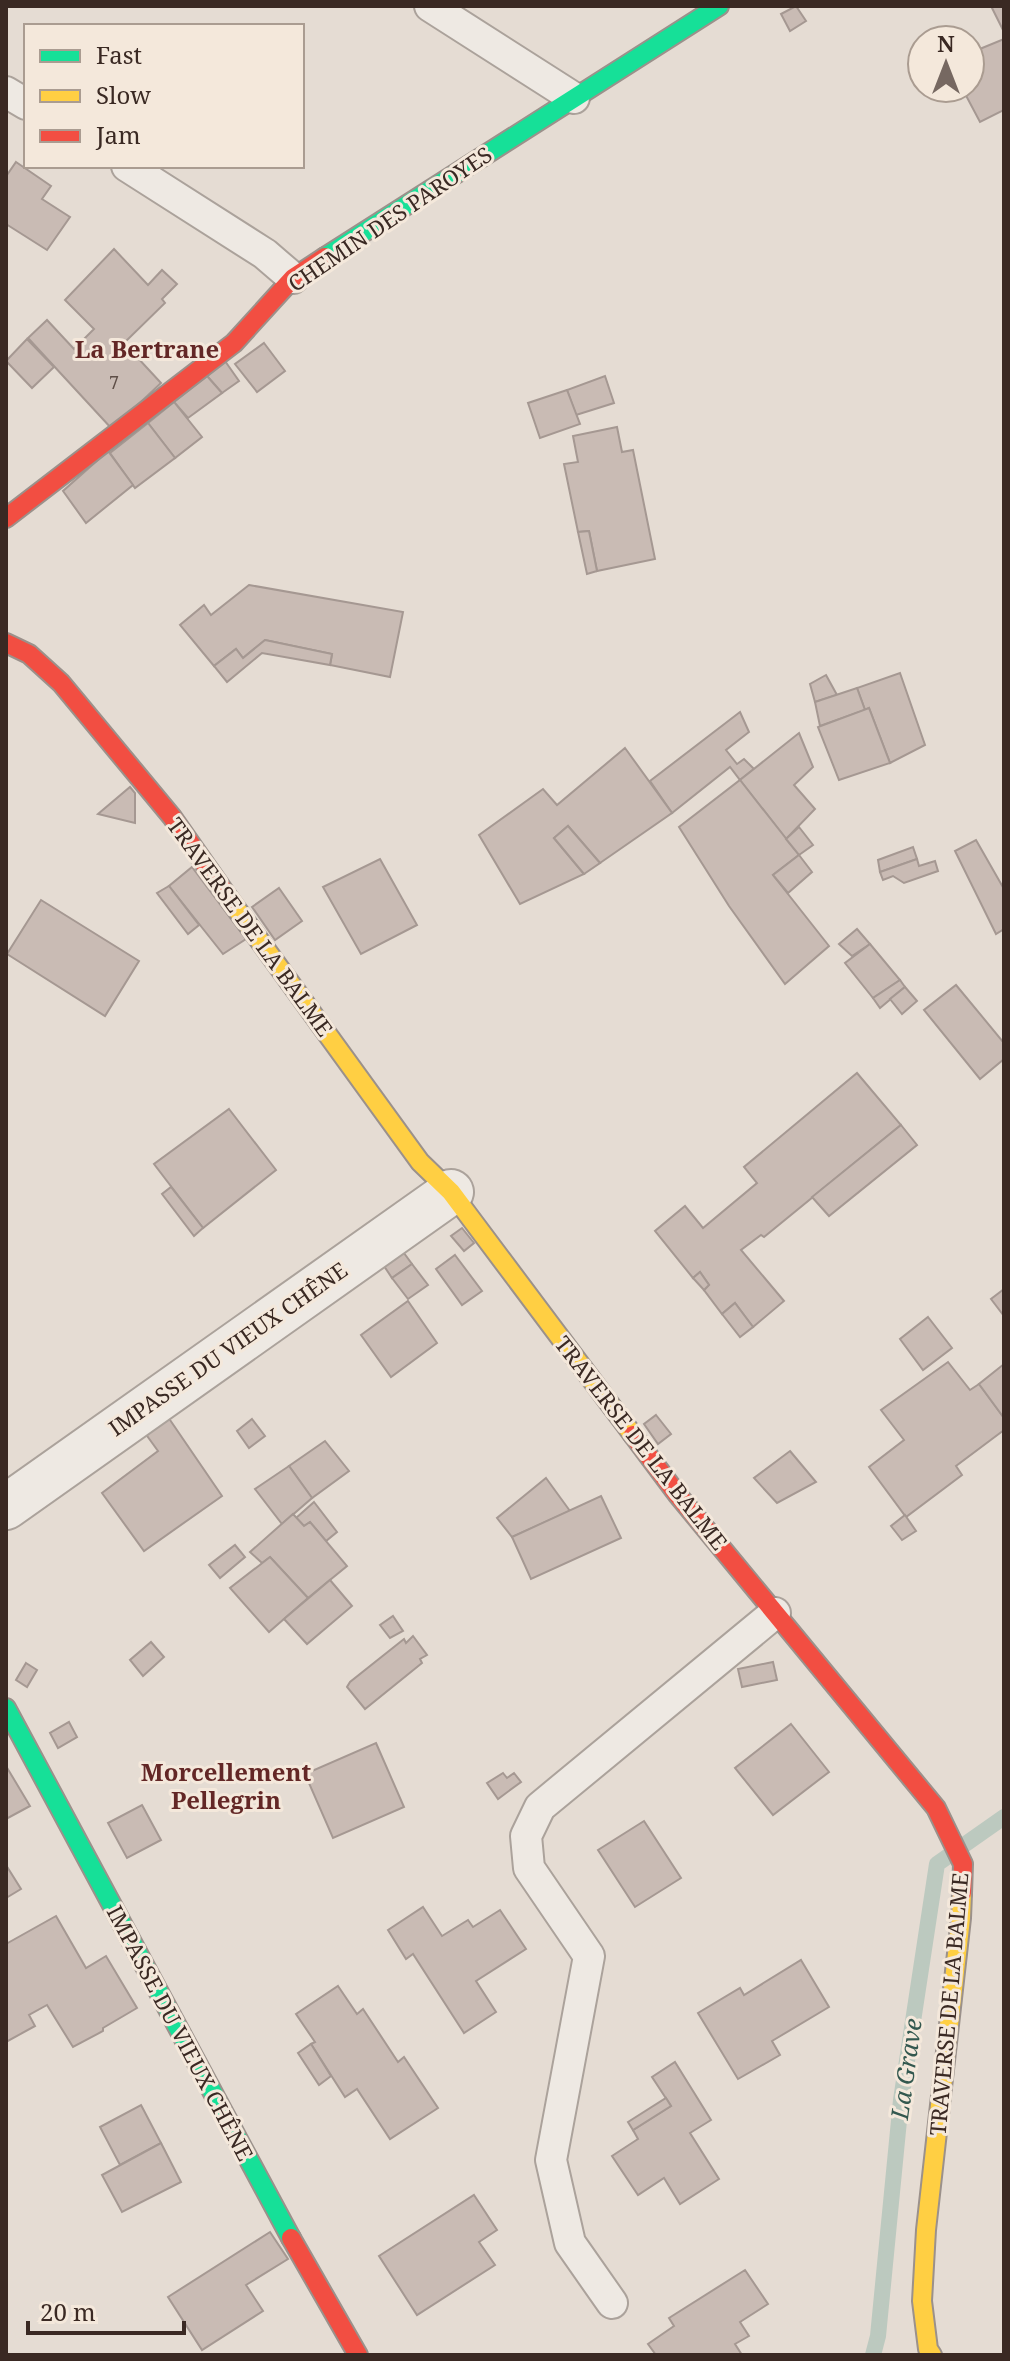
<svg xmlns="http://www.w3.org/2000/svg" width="1010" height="2361" font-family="'Noto Serif',serif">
  <rect width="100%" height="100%" fill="#e5dcd3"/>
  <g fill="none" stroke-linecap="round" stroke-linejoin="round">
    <path stroke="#bcc9bf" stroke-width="16" d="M873,2355l5,-19 23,-236 36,-236 67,-47"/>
  </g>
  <g fill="#c9bbb4" stroke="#a59892" stroke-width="2">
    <path d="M796,6l10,15 -16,10 -9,-17z"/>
    <path d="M991,6h13v26z"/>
    <path d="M1004,39v71l-24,12 -18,-34h8v-35z"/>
    <path d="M16,162l35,24 -9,13 28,18 -23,33 -41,-26v-50l1,1z"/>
    <path d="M114,249l34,36 14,-15 15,14 -15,15 3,4 -41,40 37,40 -49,46 -84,-91 19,-18 27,29 20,-20 -29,-29z"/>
    <path d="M27,339l27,28 -22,21 -26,-27z"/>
    <path d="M264,343l21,28 -28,21 -22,-28z"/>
    <path d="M225,361l14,20 -17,12 -15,-17z"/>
    <path d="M207,376l15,17 -34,25 -14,-16z"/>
    <path d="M605,376l9,27 -38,12 -9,-25z"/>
    <path d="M567,390l13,34 -40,14 -12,-35z"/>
    <path d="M174,402l28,35 -27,21 -27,-35z"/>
    <path d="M148,423l27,35 -40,30 -25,-35z"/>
    <path d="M617,427l5,25 11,-2 22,109 -58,12 -8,-40 -11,1 -14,-68 14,-2 -5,-26z"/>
    <path d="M108,451l25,34 -47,38 -23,-32z"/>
    <path d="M589,531l8,40 -10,3 -9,-42z"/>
    <path d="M249,585l154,27 -13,65 -60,-12 2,-11 -67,-14 -22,18 -7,-9 -22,17 -34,-41 24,-20 7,10z"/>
    <path d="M265,640l67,14 -2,11 -68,-12 -35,29 -13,-16 22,-17 7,9z"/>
    <path d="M900,673l25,72 -35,18 -21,-55 -4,2 -8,-22z"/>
    <path d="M826,675l11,20 -22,7 -5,-18z"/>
    <path d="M857,688l8,22 -45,16 -5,-24z"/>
    <path d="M869,708l21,55 -51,17 -21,-53z"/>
    <path d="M740,712l9,20 -23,18 11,14 7,-5 10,10 -14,11 -10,-13 -58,46 -22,-32z"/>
    <path d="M799,733l14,34 -19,18 21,24 -29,30 -46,-59z"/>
    <path d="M625,748l47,65 -72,50 -32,-37 -14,12 30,36 -64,30 -41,-69 64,-46 14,16z"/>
    <path d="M740,780l59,75 -26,20 56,71 -44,38 -56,-78 -50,-79z"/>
    <path d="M130,787l5,6v30l-37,-9z"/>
    <path d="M568,826l32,37 -16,11 -30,-36z"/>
    <path d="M799,827l14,18 -14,10 -13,-16z"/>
    <path d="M976,840l28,49v40l-8,5 -41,-83z"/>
    <path d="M913,847l4,12 -37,13 -2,-12z"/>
    <path d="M799,855l13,17 -24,21 -15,-18z"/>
    <path d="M380,859l37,66 -56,29 -38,-67z"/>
    <path d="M917,859l2,7 16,-5 3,10 -34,12 -11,-7 -10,4 -3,-8z"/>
    <path d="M192,867l54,72 -23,15 -54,-68z"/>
    <path d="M169,886l30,39 -11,9 -31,-41z"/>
    <path d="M279,888l23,33 -27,19 -23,-33z"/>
    <path d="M41,900l98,61 -34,55 -98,-62z"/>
    <path d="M857,929l13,15 -18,12 -13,-12z"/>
    <path d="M870,944l30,36 -27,18 -28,-35z"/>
    <path d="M900,980l5,7 -25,21 -7,-10z"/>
    <path d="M956,985l48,58v16l-24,20 -56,-69z"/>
    <path d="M905,987l12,14 -15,13 -12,-15z"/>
    <path d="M857,1073l44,52 -137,112 -3,-2 -20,15 43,51 -31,26 -18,-24 -13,11 -18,-24 5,-5 -9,-13 -7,6 -38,-47 30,-25 18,22 54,-45 -13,-16z"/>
    <path d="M229,1109l47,61 -73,58 -49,-64z"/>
    <path d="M901,1125l16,20 -88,71 -17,-19z"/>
    <path d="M171,1187l32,41 -9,8 -32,-42z"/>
    <path d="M462,1228l12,15 -10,8 -13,-15z"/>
    <path d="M401,1249l11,15 -20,14 -10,-15z"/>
    <path d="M455,1255l27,36 -20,14 -26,-36z"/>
    <path d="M412,1264l16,21 -20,14 -16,-21z"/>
    <path d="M700,1272l9,13 -5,5 -11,-12z"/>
    <path d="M1004,1289v27l-13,-17z"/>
    <path d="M408,1301l29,42 -46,34 -30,-42z"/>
    <path d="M735,1303l18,24 -13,10 -18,-23z"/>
    <path d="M928,1317l24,31 -29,22 -23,-31z"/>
    <path d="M948,1362l22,28 9,-6 25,34v12l-48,36 6,9 -56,42 -37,-50 35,-27 -23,-30z"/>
    <path d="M1004,1364v54l-25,-34z"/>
    <path d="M656,1415l15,19 -13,10 -14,-20z"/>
    <path d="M168,1417l54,79 -78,55 -42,-58 56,-42 -13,-18z"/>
    <path d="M252,1419l13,17 -16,12 -12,-17z"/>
    <path d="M325,1441l24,30 -37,27 -23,-32z"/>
    <path d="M790,1451l26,31 -39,21 -23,-25z"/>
    <path d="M289,1466l23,32 -30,26 -27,-35z"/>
    <path d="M546,1478l24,33 -58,26 -15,-19z"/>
    <path d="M601,1496l20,42 -90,41 -19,-42z"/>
    <path d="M314,1502l23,30 -11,9 -16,-19 -6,4 -8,-8z"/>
    <path d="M293,1514l11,12 6,-4 37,44 -39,32 -38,-41 -8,6 -12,-11z"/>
    <path d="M905,1515l11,16 -14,9 -11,-14z"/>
    <path d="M235,1545l10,12 -25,21 -11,-13z"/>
    <path d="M270,1557l38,41 -39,34 -39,-44z"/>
    <path d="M330,1580l22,26 -45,38 -23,-25z"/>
    <path d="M393,1616l10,15 -13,7 -10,-13z"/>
    <path d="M413,1636l14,19 -7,4 2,4 -57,46 -18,-22 3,-5 54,-43 2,4z"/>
    <path d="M151,1642l13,15 -21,19 -13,-16z"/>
    <path d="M773,1662l4,18 -35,7 -4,-18z"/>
    <path d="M26,1663l11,7 -10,17 -11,-7z"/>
    <path d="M69,1722l8,15 -19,11 -8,-15z"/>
    <path d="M791,1724l38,48 -56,43 -38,-47z"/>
    <path d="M376,1743l28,64 -71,31 -28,-64z"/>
    <path d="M6,1766l24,40 -24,13z"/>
    <path d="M503,1773l4,5 7,-5 7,9 -23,17 -11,-16z"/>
    <path d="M142,1805l19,35 -34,18 -19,-35z"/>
    <path d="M644,1821l37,57 -46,29 -37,-57z"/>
    <path d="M6,1865l15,24 -15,9z"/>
    <path d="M423,1907l19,29 26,-16 5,7 27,-17 26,39 -50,32 20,31 -32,21 -51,-79 -7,5 -18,-29z"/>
    <path d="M56,1916l30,52 20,-12 31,52 -34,20v3l-30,16 -26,-42 -18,10 6,11 -29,16v-98z"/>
    <path d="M801,1960l28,47 -57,34 8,14 -42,24 -40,-66 42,-25 4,7z"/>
    <path d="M338,1986l19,28 6,-5 35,53 6,-5 34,51 -48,31 -33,-50 -12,8 -34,-53 4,-2 -19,-28z"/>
    <path d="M311,2044l20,32 -12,9 -21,-32z"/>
    <path d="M675,2062l36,58 -21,13 29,46 -39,25 -16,-26 -26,17 -26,-39 26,-17 -5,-9 38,-24 -19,-29z"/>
    <path d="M666,2098l5,8 -38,24 -5,-8z"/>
    <path d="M141,2105l20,38 -41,22 -20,-38z"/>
    <path d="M161,2143l20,39 -59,30 -20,-37z"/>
    <path d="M474,2195l23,35 -18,12 16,23 -78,50 -38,-59z"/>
    <path d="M270,2232l18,27 -42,26 17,26 -61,39 -34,-53z"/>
    <path d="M745,2270l23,34 -28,18 9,14 -14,8 7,11h-86l-8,-11 26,-18 -5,-8z"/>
  </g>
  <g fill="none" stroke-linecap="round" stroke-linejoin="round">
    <defs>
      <g id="lane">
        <path d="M430,6l144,92"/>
        <path d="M6,92l20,12"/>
        <path d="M127,166l138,88 28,24"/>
        <path d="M612,2303l-42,-60 -19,-83 38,-204 -60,-88 -3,-32 14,-29 235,-194"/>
      </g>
      <path id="street" d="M6,1507l445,-315"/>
      <g id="fast">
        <path d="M325,257l394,-251"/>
        <path d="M6,1708l285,530"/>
      </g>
      <g id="slow">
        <path d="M230,900l190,262 31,30 182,243"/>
        <path d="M932,2355l-4,-6 -6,-48 4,-71 35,-312 1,-25"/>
      </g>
      <g id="jam">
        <path d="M6,518l228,-175 59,-65 32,-21"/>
        <path d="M6,643l23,11 32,29 111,134 58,83"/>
        <path d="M633,1435l44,59 259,314 27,56 -1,29"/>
        <path d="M291,2238l67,117"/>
      </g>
    </defs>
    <use href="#lane" stroke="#aba29b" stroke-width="34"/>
    <use href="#street" stroke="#aba29b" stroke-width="48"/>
    <use href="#fast" stroke="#9b918b" stroke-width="22"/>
    <use href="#slow" stroke="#9b918b" stroke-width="22"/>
    <use href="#jam" stroke="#9b918b" stroke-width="22"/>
    <use href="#lane" stroke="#eee9e3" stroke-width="30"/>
    <use href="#street" stroke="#eee9e3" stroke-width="44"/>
    <use href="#fast" stroke="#16e098" stroke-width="18"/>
    <use href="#slow" stroke="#ffcf43" stroke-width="18"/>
    <use href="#jam" stroke="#f24e42" stroke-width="18"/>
  </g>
  <g text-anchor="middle" stroke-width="6" stroke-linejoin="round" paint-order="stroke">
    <g font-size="18" fill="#5e4e47">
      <text x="114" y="389">7</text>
    </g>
    <g font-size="22" fill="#3a2923" stroke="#f4e8db">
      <text transform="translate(390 219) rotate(-34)" y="8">CHEMIN DES PAROYES</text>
      <text transform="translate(250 927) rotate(54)" y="8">TRAVERSE DE LA BALME</text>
      <text transform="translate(228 1349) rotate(-35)" y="8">IMPASSE DU VIEUX CHÊNE</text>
      <text transform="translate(641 1443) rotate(52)" y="8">TRAVERSE DE LA BALME</text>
      <text transform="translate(949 2004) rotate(-85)" y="8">TRAVERSE DE LA BALME</text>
      <text transform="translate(180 2033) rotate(62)" y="8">IMPASSE DU VIEUX CHÊNE</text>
    </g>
    <g font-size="24" font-weight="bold" fill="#632726" stroke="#f4e8db">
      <text x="147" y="358">La Bertrane</text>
      <text x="226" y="1781">Morcellement<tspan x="226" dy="28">Pellegrin</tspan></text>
    </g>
    <g font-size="24" font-style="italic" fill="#33584f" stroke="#f4e8db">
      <text transform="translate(907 2069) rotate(-82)" y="8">La Grave</text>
    </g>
  </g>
  <rect width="1010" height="2361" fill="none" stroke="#3a2923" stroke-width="16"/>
  <rect x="24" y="24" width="280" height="144" fill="#f4e8db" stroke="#aa9c91" stroke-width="2"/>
  <rect x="40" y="50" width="40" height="12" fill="#16e098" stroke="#aa9c91" stroke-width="2"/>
  <text x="96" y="64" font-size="24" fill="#3a2923">Fast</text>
  <rect x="40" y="90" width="40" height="12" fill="#ffcf43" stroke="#aa9c91" stroke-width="2"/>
  <text x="96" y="104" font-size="24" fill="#3a2923">Slow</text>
  <rect x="40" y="130" width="40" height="12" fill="#f24e42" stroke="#aa9c91" stroke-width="2"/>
  <text x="96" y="144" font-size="24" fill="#3a2923">Jam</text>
  <g transform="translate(946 64)"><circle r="38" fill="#f4e8db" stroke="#aa9c91" stroke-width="2"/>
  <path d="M0-6L14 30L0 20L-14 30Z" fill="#766861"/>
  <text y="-12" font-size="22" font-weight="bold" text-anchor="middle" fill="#3a2923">N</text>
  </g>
  <path d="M28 2321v12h156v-12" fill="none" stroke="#3a2923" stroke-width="4"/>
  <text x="40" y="2321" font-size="24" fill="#3a2923" stroke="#f4e8db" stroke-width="6" paint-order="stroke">20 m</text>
</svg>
